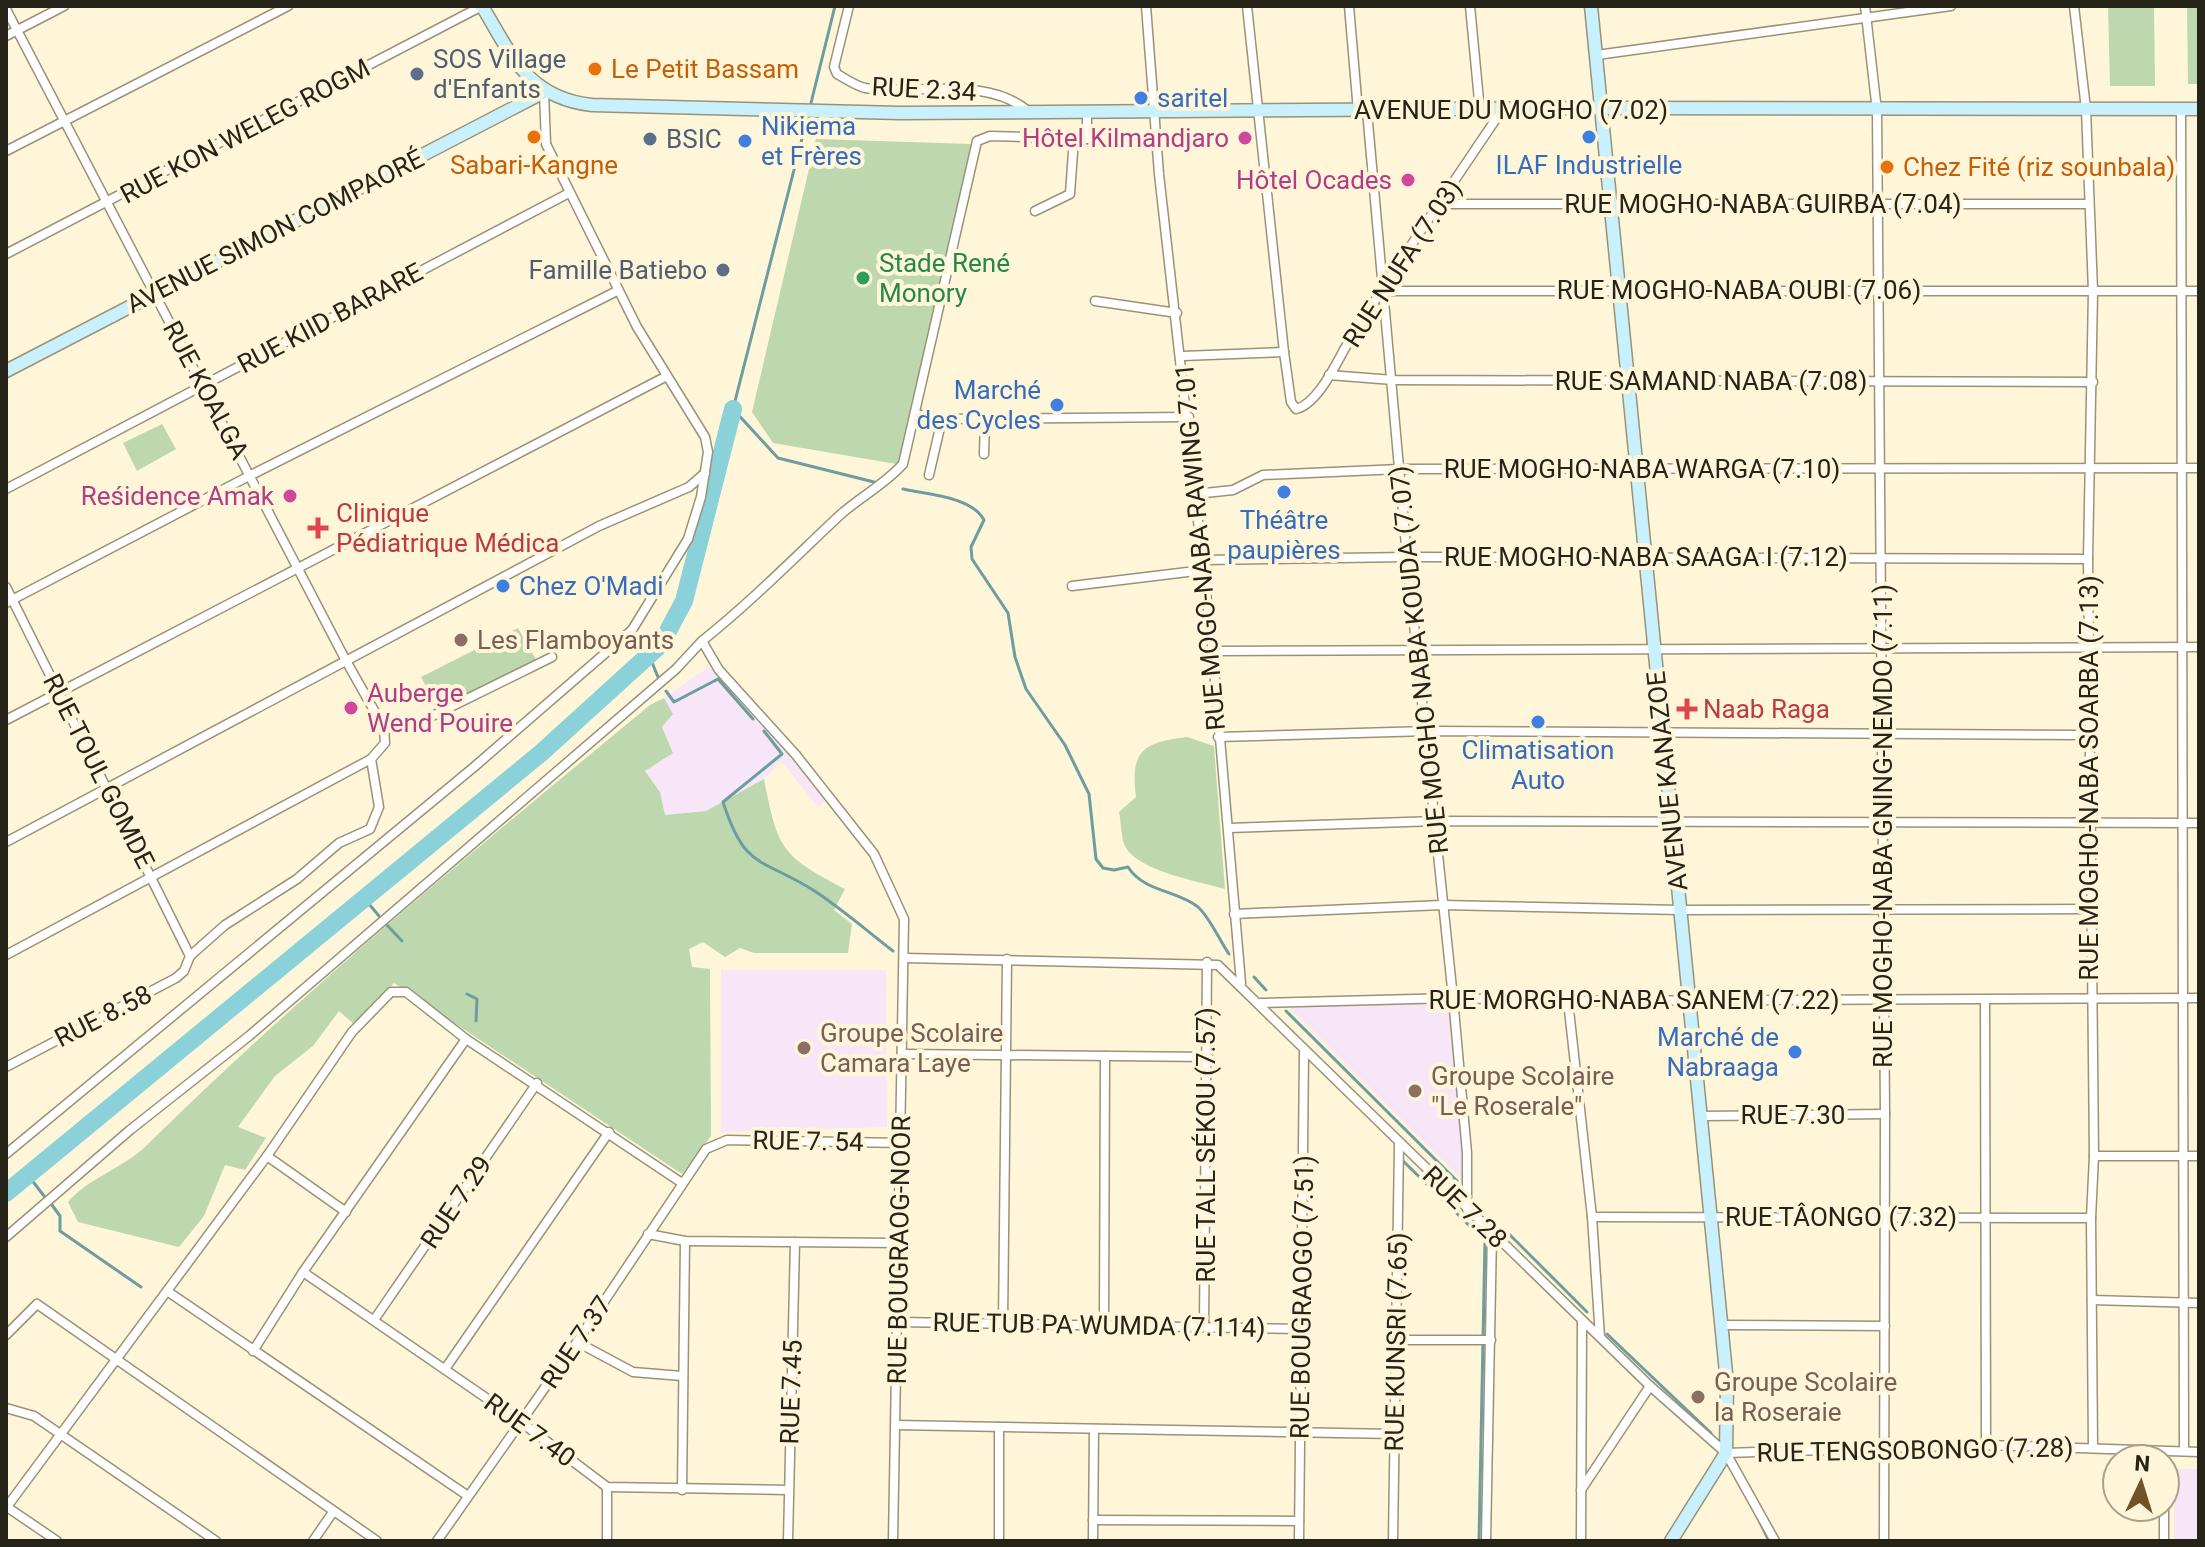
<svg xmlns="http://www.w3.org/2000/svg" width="2205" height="1547" font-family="Roboto,sans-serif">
  <rect width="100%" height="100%" fill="#fff6d9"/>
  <g fill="#f7e6f7">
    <path d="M713,664l113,137 -8,6 -37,-46 -17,18 -58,32 -41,4 -5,-23 -15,-22 28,-17 -11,-26 11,-13 -9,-16z"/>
    <path d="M2175,1469h24v72h-25z"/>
  </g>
  <g fill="#f7e6f8">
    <path d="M721,970h165l1,157 -166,5z"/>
    <path d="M1449,1004l15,172 -3,3 -173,-173z"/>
  </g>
  <g fill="#bdd8af">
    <path d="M2108,6h46l1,80h-45z"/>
    <path d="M2187,6h12v78h-11z"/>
    <path d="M816,139l156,5 -70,321 -129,-22 -21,-31z"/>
    <path d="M162,424l14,25 -39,22 -14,-28z"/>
    <path d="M518,628l20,35 -98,50 -19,-36z"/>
    <path d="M664,698l9,16 -11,13 11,26 -28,18 15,21 5,23 41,-4 58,-32c14,70 16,76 81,110l-11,21 18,14 -4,29h-94l-14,-5 -15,9 -22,-15 -14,7 3,18 18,2 1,167 -29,38 -288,-191 -39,42 -16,-14 -26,35 -38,30 -37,51 28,11 -21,32 -20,-5 -21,51 -25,31 -101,-25 -10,-20c20,-24 54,-33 78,-56 158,-156 332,-299 504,-441z"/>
    <path d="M1187,737l27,9 11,143c-27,-8 -90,-18 -101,-45 -3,-10 -3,-22 -5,-32l17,-15c-6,-45 6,-55 51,-60z"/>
  </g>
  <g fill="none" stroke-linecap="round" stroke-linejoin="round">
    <g stroke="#6c9da0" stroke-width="3">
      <path d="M810,107l25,-101"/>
      <path d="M808,115l-75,294 45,49 96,24"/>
      <path d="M903,489c25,6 68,7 81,31l-13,27 1,12 36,54 7,44 11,32 39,56 24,49 7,65 7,9 11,2 14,-3c16,25 49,23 70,40 13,12 21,33 31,47"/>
      <path d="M649,655l9,22"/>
      <path d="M666,691l8,11 44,-23 35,40"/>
      <path d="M764,731l18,23 -59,48c22,68 37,55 90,88 28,18 54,41 80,61"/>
      <path d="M364,898l15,18"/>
      <path d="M387,925l15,16"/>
      <path d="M1254,977l12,13"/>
      <path d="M467,994l10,5 -1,22"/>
      <path d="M1286,1011l171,170"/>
      <path d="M1402,1160l83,81 -6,300"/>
      <path d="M28,1175l16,21"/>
      <path d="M52,1205l8,11v15l81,56"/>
      <path d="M1504,1229l83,83"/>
      <path d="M1607,1334l104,99"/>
      <path d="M1755,1512l14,29"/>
    </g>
    <path stroke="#8ad1da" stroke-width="18" d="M6,1193l535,-440 120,-109 23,-43 49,-192"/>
    <defs>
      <g id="street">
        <path d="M849,6l-15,61 3,7c9,5 19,12 28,14 52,7 122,-13 164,24"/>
        <path d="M1146,6l13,168 53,471 29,338"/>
        <path d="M1247,6l37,346 7,50 5,7c21,-5 39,-43 49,-61 50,-81 104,-159 157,-238"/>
        <path d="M1349,6l9,105"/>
        <path d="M1470,6l10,105"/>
        <path d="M1865,6l12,105 8,1003 -1,427"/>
        <path d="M2074,6l12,103 7,182 -5,268 6,597 -3,62 2,230"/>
        <path d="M6,9l339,650 39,69"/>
        <path d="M6,36l58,-30"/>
        <path d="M1597,55l354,-49"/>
        <path d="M2181,109l3,1342"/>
        <path d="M1367,111l40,446 46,441 14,155v56"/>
        <path d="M1087,139l71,1"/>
        <path d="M6,151l282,-145"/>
        <path d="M1439,204h649"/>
        <path d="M1035,211l35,-17 4,-56"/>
        <path d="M6,254l476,-248"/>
        <path d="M1385,291h814"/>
        <path d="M1095,301l82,12"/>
        <path d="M1183,356l101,-4"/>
        <path d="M1329,375l64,5 700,2"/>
        <path d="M915,414l27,5 247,-2"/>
        <path d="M984,454l1,-35"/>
        <path d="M929,475l13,-56"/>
        <path d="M6,489l563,-296"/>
        <path d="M1196,494l37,-4 30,-15 137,-6 799,-1"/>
        <path d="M1203,560l204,-3 681,2"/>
        <path d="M1072,586l132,-16"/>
        <path d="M6,587l184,369"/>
        <path d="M6,603l245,-128 366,-184"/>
        <path d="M1213,651l986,-4"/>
        <path d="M6,720l659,-343"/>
        <path d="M1218,737l210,-6 660,4"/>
        <path d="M1229,828l208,-7 762,2"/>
        <path d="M6,842l593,-316 90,-39 16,-14"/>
        <path d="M1234,914l208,-9 238,5 410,-1"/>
        <path d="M6,955l365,-196 14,-16 -1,-15 18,1 12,-4 138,-68"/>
        <path d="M905,958l313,7 432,421 76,67 49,88"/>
        <path d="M1568,1001l24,216 8,120"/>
        <path d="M1985,1001l1,444"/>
        <path d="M1261,1003l192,-5 115,3 631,-3"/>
        <path d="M903,1054l305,3"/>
        <path d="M6,1067l170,-89 8,-7 6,-15 35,-31 72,-46 42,-36 31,-14 9,-22 -8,-48"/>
        <path d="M1701,1116l184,-2"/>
        <path d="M6,1154l468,-387 158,-137 56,-91 13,-42 7,-45 -3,-15 -68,-110 -91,-183 -2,-52"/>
        <path d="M267,1156l79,56"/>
        <path d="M2094,1156h105"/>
        <path d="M1592,1217l499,1"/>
        <path d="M648,1234l37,7 213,2"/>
        <path d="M6,1237l124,-107 119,-94 427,-367 26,-28"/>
        <path d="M303,1272l218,150 86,65 181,3"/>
        <path d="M167,1291l301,205"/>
        <path d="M2092,1300l107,3"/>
        <path d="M374,1320l163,-237"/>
        <path d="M898,1322l403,7"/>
        <path d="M1003,1323l4,-364"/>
        <path d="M1104,1325l1,-269"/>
        <path d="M1722,1325l163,1"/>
        <path d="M1204,1327l3,-365"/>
        <path d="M6,1335l31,-31 340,237"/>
        <path d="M1396,1340h95"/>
        <path d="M577,1342l56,30 49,4"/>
        <path d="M253,1351l50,-79 163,-233"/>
        <path d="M445,1369l164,-237"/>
        <path d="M6,1408l28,8 182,125"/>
        <path d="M896,1425l499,9"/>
        <path d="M999,1427v114"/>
        <path d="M1726,1453l260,-8 213,7"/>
        <path d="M682,1490l3,-249"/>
        <path d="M1581,1490l69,-104"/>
        <path d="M7,1507l50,34"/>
        <path d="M6,1508l261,-352 85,-124 39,-40h15l60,47 216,144"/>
        <path d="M1093,1520l206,1"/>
        <path d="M313,1541l20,-29"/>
        <path d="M437,1541l140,-199 129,-193 21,-9 174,3"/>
        <path d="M607,1541v-54"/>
        <path d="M788,1541l7,-299"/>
        <path d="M893,1541l11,-622 -30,-65 -78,-99 -77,-85 -17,-29c49,-39 92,-83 138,-126 20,-18 44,-30 63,-51l74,-323 13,-5 97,3v-27"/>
        <path d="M1093,1541l1,-112"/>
        <path d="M1299,1541l5,-489"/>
        <path d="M1393,1541l6,-397"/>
        <path d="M1486,1541l6,-307"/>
        <path d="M1581,1541l1,-220"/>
        <path d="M2164,1541v-34"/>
      </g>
      <g id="secondary">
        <path d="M482,6c30,50 46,92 110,99l308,8 702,-5 597,1"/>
        <path d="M1591,6l136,1377 -1,70 -55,88"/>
        <path d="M6,371l538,-279"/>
      </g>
    </defs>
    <use href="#street" stroke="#9a9277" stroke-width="11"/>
    <use href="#secondary" stroke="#9a9277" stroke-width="15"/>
    <use href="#street" stroke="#fff" stroke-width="8"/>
    <use href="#secondary" stroke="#c9f0fd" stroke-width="12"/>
  </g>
  <g fill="#e8710a" stroke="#fff6d9" stroke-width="3">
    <circle cx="595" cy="69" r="8"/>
    <circle cx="534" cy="137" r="8"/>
    <circle cx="1887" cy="167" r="8"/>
  </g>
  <g fill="#5c6f8a" stroke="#fff6d9" stroke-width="3">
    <circle cx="417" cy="74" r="8"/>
    <circle cx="650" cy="139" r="8"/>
    <circle cx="723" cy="270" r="8"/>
  </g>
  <g fill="#3f7fe0" stroke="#fff6d9" stroke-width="3">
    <circle cx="1141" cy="98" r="8"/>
    <circle cx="1589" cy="137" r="8"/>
    <circle cx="745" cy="141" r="8"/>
    <circle cx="1057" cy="405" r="8"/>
    <circle cx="1284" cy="492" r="8"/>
    <circle cx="503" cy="586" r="8"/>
    <circle cx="1538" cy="722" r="8"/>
    <circle cx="1795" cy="1052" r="8"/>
  </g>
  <g fill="#d1479c" stroke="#fff6d9" stroke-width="3">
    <circle cx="1245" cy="138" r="8"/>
    <circle cx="1408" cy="180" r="8"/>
    <circle cx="290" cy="496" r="8"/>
    <circle cx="351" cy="708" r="8"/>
  </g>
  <circle fill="#2e9e5b" stroke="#fff6d9" stroke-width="3" cx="863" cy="278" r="8"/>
  <g fill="#e0444e" stroke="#fff6d9" stroke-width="3">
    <path d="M314 516h8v8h8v8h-8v8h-8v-8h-8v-8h8z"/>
    <path d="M1683 697h8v8h8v8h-8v8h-8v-8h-8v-8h8z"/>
  </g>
  <g fill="#8d6e63" stroke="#fff6d9" stroke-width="3">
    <circle cx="461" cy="640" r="8"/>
    <circle cx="804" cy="1048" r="8"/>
    <circle cx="1415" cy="1091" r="8"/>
    <circle cx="1698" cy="1397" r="8"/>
  </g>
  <g text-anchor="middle" stroke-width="8" stroke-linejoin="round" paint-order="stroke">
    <g font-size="26" fill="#4e5e75" stroke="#fff6d9" text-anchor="start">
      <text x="433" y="68">SOS Village<tspan x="433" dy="30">d'Enfants</tspan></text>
      <text x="666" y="148">BSIC</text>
      <text x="707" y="279" text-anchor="end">Famille Batiebo</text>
    </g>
    <g font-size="26" fill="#c56008" stroke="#fff6d9" text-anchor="start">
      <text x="611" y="78">Le Petit Bassam</text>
      <text x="534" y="174" text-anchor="middle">Sabari-Kangne</text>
      <text x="1903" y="176">Chez Fité (riz sounbala)</text>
    </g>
    <g font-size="26" fill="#262318" stroke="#fff6d9">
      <text transform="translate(924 89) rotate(3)" y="9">RUE 2.34</text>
      <text x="1511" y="119">AVENUE DU MOGHO (7.02)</text>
      <text transform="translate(245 131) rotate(-28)" y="9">RUE KON WELEG ROGM</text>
      <text x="1763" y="213">RUE MOGHO-NABA GUIRBA (7.04)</text>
      <text transform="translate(275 231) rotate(-27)" y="9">AVENUE SIMON COMPAORÉ</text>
      <text transform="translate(1402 263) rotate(-57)" y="9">RUE NUFA (7.03)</text>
      <text x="1739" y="299">RUE MOGHO-NABA OUBI (7.06)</text>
      <text transform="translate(330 318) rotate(-28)" y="9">RUE KIID BARARE</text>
      <text x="1711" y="390">RUE SAMAND NABA (7.08)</text>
      <text transform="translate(206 390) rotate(62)" y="9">RUE KOALGA</text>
      <text x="1642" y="478">RUE MOGHO-NABA WARGA (7.10)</text>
      <text transform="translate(1200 547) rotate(-95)" y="9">RUE MOGO-NABA RAWING 7.01</text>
      <text x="1646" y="566">RUE MOGHO-NABA SAAGA I (7.12)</text>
      <text transform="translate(1419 660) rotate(-96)" y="9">RUE MOGHO NABA KOUDA (7.07)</text>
      <text transform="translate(99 771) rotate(63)" y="9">RUE TOUL GOMDE</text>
      <text transform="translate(2089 778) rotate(-90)" y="9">RUE MOGHO-NABA SOARBA (7.13)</text>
      <text transform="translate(1667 781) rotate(-96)" y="9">AVENUE KANAZOE</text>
      <text transform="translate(1883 826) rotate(-90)" y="9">RUE MOGHO-NABA GNING-NEMDO (7.11)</text>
      <text x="1634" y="1009">RUE MORGHO-NABA SANEM (7.22)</text>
      <text transform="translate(103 1016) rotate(-27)" y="9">RUE 8.58</text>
      <text x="1793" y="1124">RUE 7.30</text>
      <text transform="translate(808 1141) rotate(1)" y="9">RUE 7. 54</text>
      <text transform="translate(1206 1145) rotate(-90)" y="9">RUE TALL SÉKOU (7.57)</text>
      <text transform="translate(456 1202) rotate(-56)" y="9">RUE 7.29</text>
      <text transform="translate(1465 1207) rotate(44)" y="9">RUE 7.28</text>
      <text x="1841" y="1226">RUE TÂONGO (7.32)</text>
      <text transform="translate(899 1250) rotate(-89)" y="9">RUE BOUGRAOG-NOOR</text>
      <text transform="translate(1302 1297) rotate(-89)" y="9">RUE BOUGRAOGO (7.51)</text>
      <text transform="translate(1099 1325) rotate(1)" y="9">RUE TUB PA WUMDA (7.114)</text>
      <text transform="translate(576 1342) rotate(-56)" y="9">RUE 7.37</text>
      <text transform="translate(1396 1342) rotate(-89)" y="9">RUE KUNSRI (7.65)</text>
      <text transform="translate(791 1392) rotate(-88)" y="9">RUE 7.45</text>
      <text transform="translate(530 1430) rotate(36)" y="9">RUE 7.40</text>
      <text transform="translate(1915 1450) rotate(-1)" y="9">RUE TENGSOBONGO (7.28)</text>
    </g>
    <g font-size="26" fill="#366cbe" stroke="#fff6d9" text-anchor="start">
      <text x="1157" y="107">saritel</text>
      <text x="761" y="135">Nikiema<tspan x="761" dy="30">et Frères</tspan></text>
      <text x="1589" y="174" text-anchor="middle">ILAF Industrielle</text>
      <text x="1041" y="399" text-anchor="end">Marché<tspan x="1041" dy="30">des Cycles</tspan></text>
      <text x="1284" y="529" text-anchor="middle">Théâtre<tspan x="1284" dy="30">paupières</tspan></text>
      <text x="519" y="595">Chez O'Madi</text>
      <text x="1538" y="759" text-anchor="middle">Climatisation<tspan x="1538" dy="30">Auto</tspan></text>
      <text x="1779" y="1046" text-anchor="end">Marché de<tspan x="1779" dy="30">Nabraaga</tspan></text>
    </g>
    <g font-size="26" fill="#b23c85" stroke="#fff6d9" text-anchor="end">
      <text x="1229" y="147">Hôtel Kilmandjaro</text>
      <text x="1392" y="189">Hôtel Ocades</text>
      <text x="274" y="505">Reśidence Amak</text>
      <text x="367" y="702" text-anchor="start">Auberge<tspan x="367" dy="30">Wend Pouire</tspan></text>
    </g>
    <g font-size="26" fill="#27864d" stroke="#fff6d9" text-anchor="start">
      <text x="879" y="272">Stade René<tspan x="879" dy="30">Monory</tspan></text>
    </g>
    <g font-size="26" fill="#be3a42" stroke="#fff6d9" text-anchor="start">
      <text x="336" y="522">Clinique<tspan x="336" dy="30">Pédiatrique Médica</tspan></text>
      <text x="1703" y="718">Naab Raga</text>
    </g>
    <g font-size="26" fill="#785e54" stroke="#fff6d9" text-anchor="start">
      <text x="477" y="649">Les Flamboyants</text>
      <text x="820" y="1042">Groupe Scolaire<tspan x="820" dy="30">Camara Laye</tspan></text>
      <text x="1431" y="1085">Groupe Scolaire<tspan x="1431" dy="30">"Le Roserale"</tspan></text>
      <text x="1714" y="1391">Groupe Scolaire<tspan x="1714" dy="30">la Roseraie</tspan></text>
    </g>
  </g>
  <rect width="2205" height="1547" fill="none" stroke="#262318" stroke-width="16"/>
  <g transform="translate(2141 1483) rotate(4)"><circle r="38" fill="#fff6d9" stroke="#a8a28c" stroke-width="2"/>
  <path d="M0-6L14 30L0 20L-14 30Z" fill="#715327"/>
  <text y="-12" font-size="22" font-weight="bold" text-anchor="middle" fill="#262318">N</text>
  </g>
</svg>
